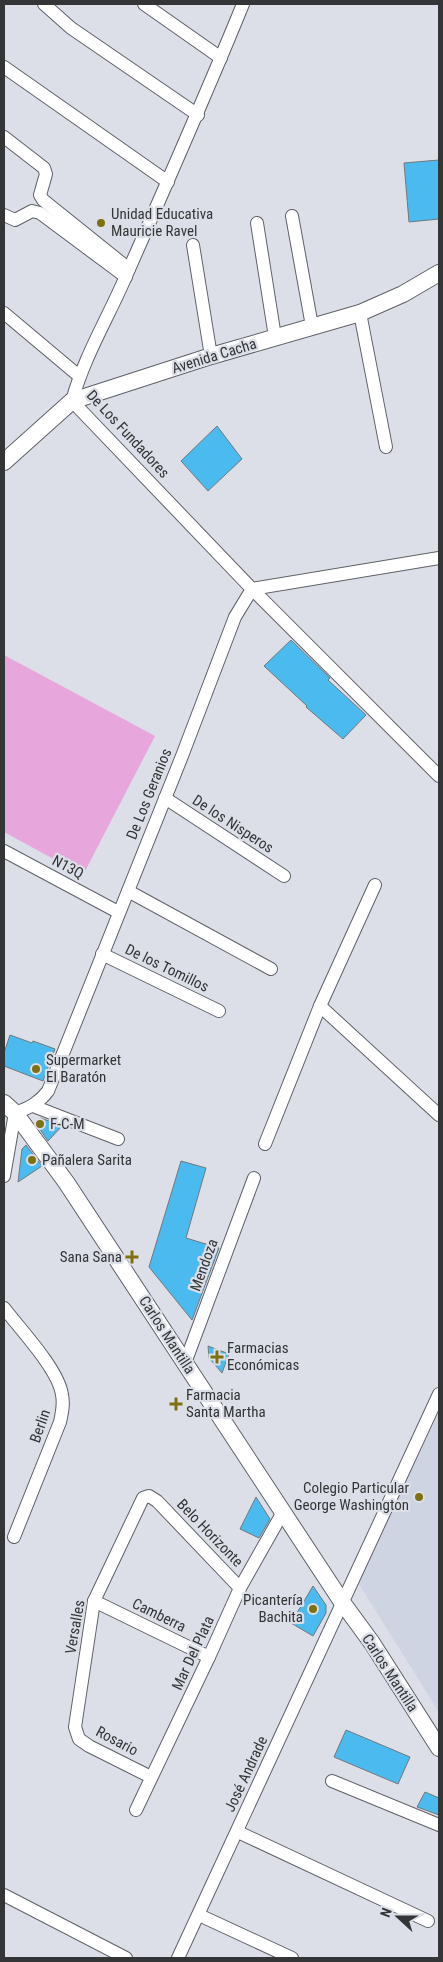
<svg xmlns="http://www.w3.org/2000/svg" width="443" height="1962" font-family="'Roboto Condensed',sans-serif">
  <rect width="100%" height="100%" fill="#dcdfe7"/>
  <path fill="#ced4e2" d="M439,1412v300l-82,-131z"/>
  <path fill="#e7a6dc" d="M4,655l151,81 -72,139 -79,-43z"/>
  <g fill="#4bbbef" stroke="#71787c">
    <path d="M439,160v59l-30,3 -5,-59z"/>
    <path d="M217,426l25,33 -34,32 -27,-30z"/>
    <path d="M291,640l39,38 -2,2 38,35 -23,24 -37,-32 1,-1 -43,-40z"/>
    <path d="M10,1035l22,8 1,-2 22,8 -12,32 -39,-15v-13z"/>
    <path d="M41,1118l21,8 -14,15 -13,-19z"/>
    <path d="M26,1145l16,21 -24,16 4,-33z"/>
    <path d="M181,1161l25,7 -20,70 33,10 -27,72 -43,-53z"/>
    <path d="M208,1346l21,8 -7,19 -13,-15z"/>
    <path d="M256,1497l14,22 -11,19 -19,-9z"/>
    <path d="M313,1586l13,19v8l-13,23 -22,-13z"/>
    <path d="M346,1730l64,27 -12,27 -64,-27z"/>
    <path d="M425,1792l14,6v17l-22,-8z"/>
  </g>
  <g fill="none" stroke-linecap="round" stroke-linejoin="round">
    <defs>
      <g id="minor">
        <path d="M44,4l27,24 127,87"/>
        <path d="M144,4l77,54"/>
        <path d="M243,4c-37,91 -77,181 -117,272 -18,42 -42,81 -54,125l180,188 187,187"/>
        <path d="M4,67l164,115"/>
        <path d="M4,137l40,31 2,6 -6,21 3,5 86,69"/>
        <path d="M4,215l11,5 17,-9 8,2 86,64"/>
        <path d="M292,216l20,110"/>
        <path d="M257,223l18,114"/>
        <path d="M193,245l18,111"/>
        <path d="M4,313l75,63"/>
        <path d="M360,313l26,134"/>
        <path d="M165,798l119,78"/>
        <path d="M4,851l114,61"/>
        <path d="M128,891l143,78"/>
        <path d="M102,954l117,57"/>
        <path d="M320,1006l119,109"/>
        <path d="M33,1106l85,33"/>
        <path d="M265,1144l55,-138 55,-121"/>
        <path d="M4,1176l11,-63c14,-5 24,-10 33,-22l134,-335 53,-139 17,-28 187,-31"/>
        <path d="M4,1308c16,21 55,62 58,87 2,9 0,18 -2,27l-46,115"/>
        <path d="M185,1363l69,-185"/>
        <path d="M94,1601l115,56"/>
        <path d="M151,1777l-62,-31 -10,-7 -4,-12 19,-126 49,-103 6,-2 8,5 83,87"/>
        <path d="M332,1781l107,44"/>
        <path d="M136,1810l73,-153 31,-69 43,-76"/>
        <path d="M238,1832l190,89"/>
        <path d="M4,1895l122,63"/>
        <path d="M199,1915l93,43"/>
        <path d="M178,1958l261,-564"/>
      </g>
      <g id="tertiary">
        <path d="M4,462l68,-61 139,-45 149,-43 43,-19 36,-21"/>
        <path d="M4,1103l11,10 51,69 276,420 30,41 67,105"/>
      </g>
    </defs>
    <use href="#minor" stroke="#5e6167" stroke-width="14"/>
    <use href="#tertiary" stroke="#5e6167" stroke-width="18"/>
    <use href="#minor" stroke="#fff" stroke-width="12"/>
    <use href="#tertiary" stroke="#fff" stroke-width="16"/>
  </g>
  <g fill="#7f7010" stroke="#dcdfe7" stroke-width="2">
    <circle cx="101" cy="223" r="5"/>
    <circle cx="36" cy="1069" r="5"/>
    <circle cx="40" cy="1124" r="5"/>
    <circle cx="32" cy="1160" r="5"/>
    <path d="M129.5 1249.5h5v5h5v5h-5v5h-5v-5h-5v-5h5z"/>
    <path d="M214.5 1349.5h5v5h5v5h-5v5h-5v-5h-5v-5h5z"/>
    <path d="M173.5 1396.5h5v5h5v5h-5v5h-5v-5h-5v-5h5z"/>
    <circle cx="419" cy="1497" r="5"/>
    <circle cx="313" cy="1609" r="5"/>
  </g>
  <g text-anchor="middle" stroke-width="4.5" stroke-linejoin="round" paint-order="stroke">
    <g font-size="15" fill="#333537" stroke="#dcdfe7" text-anchor="start">
      <text x="111" y="219">Unidad Educativa<tspan x="111" dy="17">Mauricie Ravel</tspan></text>
      <text x="46" y="1065">Supermarket<tspan x="46" dy="17">El Baratón</tspan></text>
      <text x="50" y="1129">F-C-M</text>
      <text x="42" y="1165">Pañalera Sarita</text>
      <text x="122" y="1262" text-anchor="end">Sana Sana</text>
      <text x="227" y="1353">Farmacias<tspan x="227" dy="17">Económicas</tspan></text>
      <text x="186" y="1400">Farmacia<tspan x="186" dy="17">Santa Martha</tspan></text>
      <text x="409" y="1493" text-anchor="end">Colegio Particular<tspan x="409" dy="17">George Washington</tspan></text>
      <text x="303" y="1605" text-anchor="end">Picantería<tspan x="303" dy="17">Bachita</tspan></text>
    </g>
    <g font-size="15" fill="#333537" stroke="#dcdfe7">
      <text transform="translate(214 356) rotate(-17)" y="5">Avenida Cacha</text>
      <text transform="translate(128 434) rotate(47)" y="5">De Los Fundadores</text>
      <text transform="translate(149 794) rotate(-68)" y="5">De Los Geranios</text>
      <text transform="translate(233 824) rotate(33)" y="5">De los Nisperos</text>
      <text transform="translate(68 867) rotate(28)" y="5">N13Q</text>
      <text transform="translate(167 968) rotate(26)" y="5">De los Tomillos</text>
      <text transform="translate(204 1265) rotate(-70)" y="5">Mendoza</text>
      <text transform="translate(167 1335) rotate(57)" y="5">Carlos Mantilla</text>
      <text transform="translate(40 1426) rotate(-71)" y="5">Berlin</text>
      <text transform="translate(210 1533) rotate(46)" y="5">Belo Horizonte</text>
      <text transform="translate(159 1615) rotate(26)" y="5">Camberra</text>
      <text transform="translate(75 1627) rotate(-80)" y="5">Versalles</text>
      <text transform="translate(193 1653) rotate(-65)" y="5">Mar Del Plata</text>
      <text transform="translate(390 1673) rotate(57)" y="5">Carlos Mantilla</text>
      <text transform="translate(117 1741) rotate(28)" y="5">Rosario</text>
      <text transform="translate(246 1774) rotate(-65)" y="5">José Andrade</text>
    </g>
  </g>
  <rect width="443" height="1962" fill="none" stroke="#333537" stroke-width="10"/>
  <g transform="translate(398 1917) rotate(291)" stroke="#dcdfe7" stroke-width="4" paint-order="stroke">
  <path d="M0-4L9 19L0 12L-9 19Z" fill="#333537"/>
  <text y="-8" font-size="14" font-weight="bold" text-anchor="middle" fill="#333537">N</text>
  </g>
</svg>
